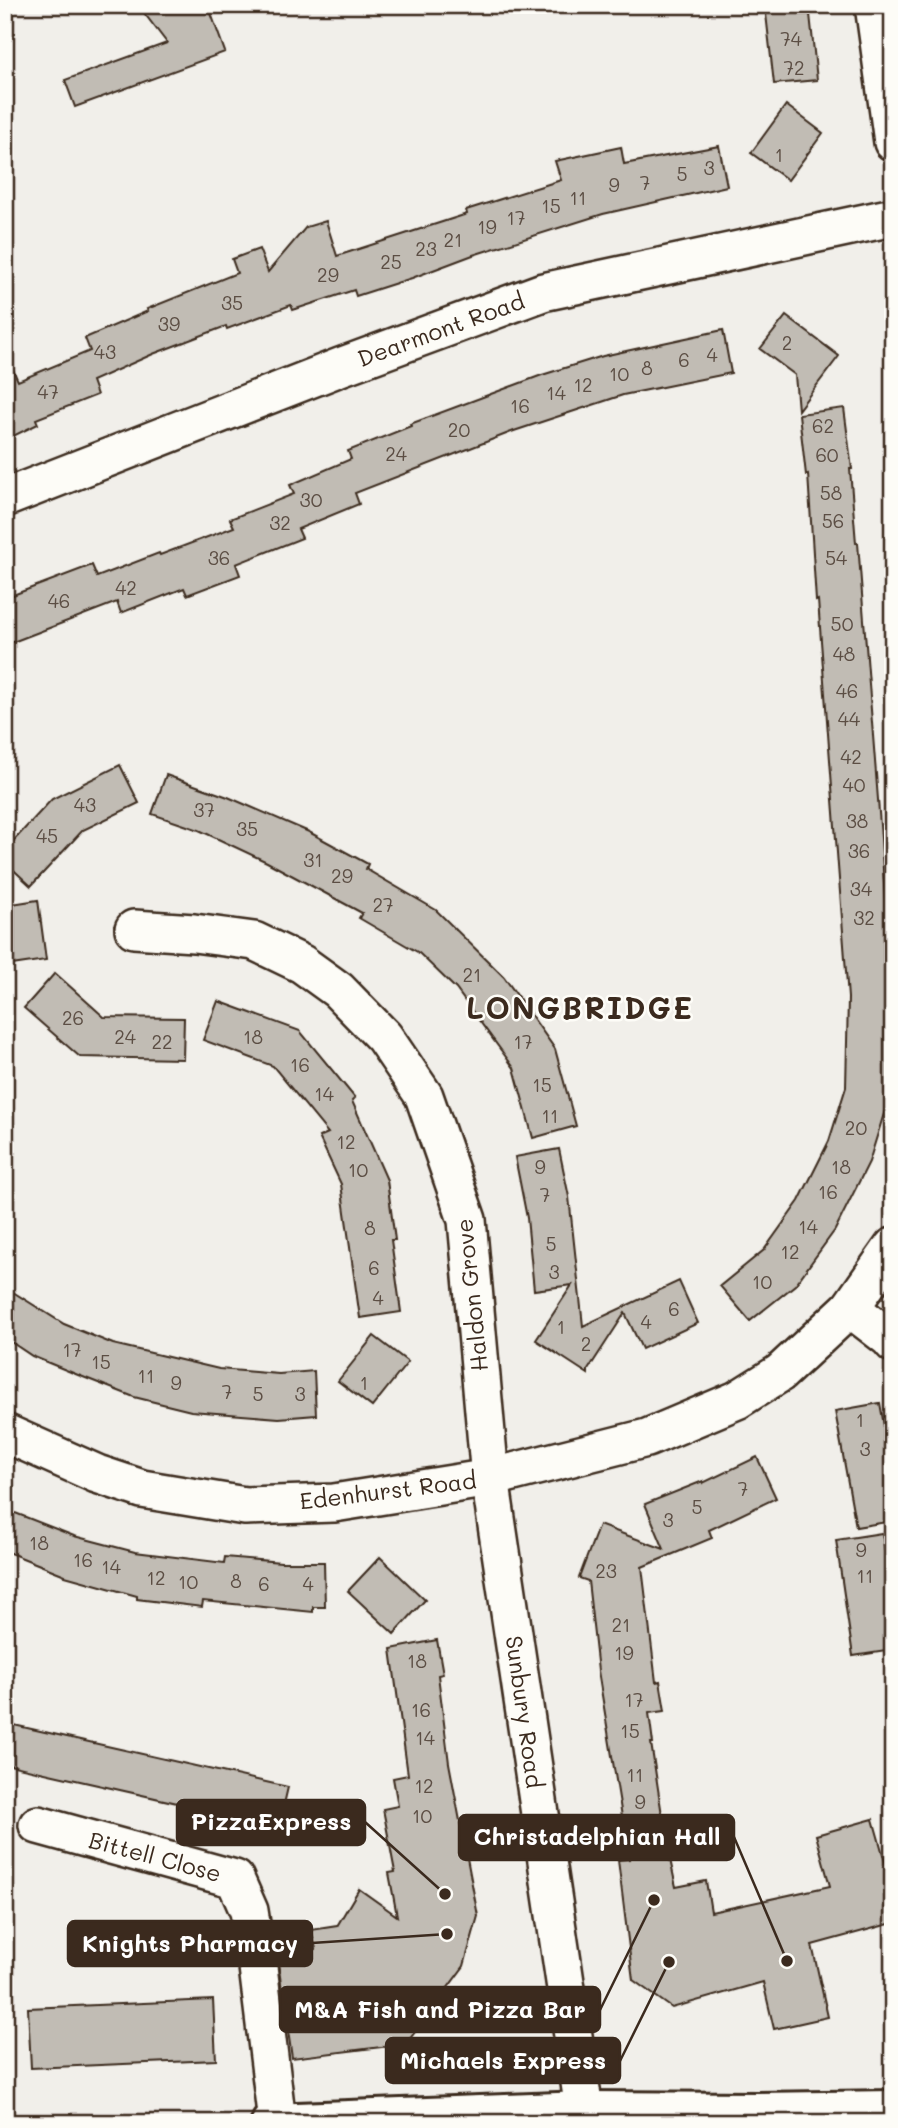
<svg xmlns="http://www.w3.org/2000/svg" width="898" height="2128" font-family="Mali,sans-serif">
  <rect width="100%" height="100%" fill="#f1efea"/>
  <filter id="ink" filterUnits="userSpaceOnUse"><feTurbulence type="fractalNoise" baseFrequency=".0143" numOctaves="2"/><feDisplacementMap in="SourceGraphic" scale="14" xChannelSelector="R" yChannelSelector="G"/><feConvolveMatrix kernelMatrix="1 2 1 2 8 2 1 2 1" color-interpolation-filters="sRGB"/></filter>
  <g filter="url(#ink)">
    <g fill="#c1bcb4" stroke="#3b2a1e" stroke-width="2">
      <path d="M138,5h70l17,47 -150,55 -10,-27 102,-37z"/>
      <path d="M765,5h44l8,75 -43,4z"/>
      <path d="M786,105l37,28 -35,47 -37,-27z"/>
      <path d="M719,146l8,40 -124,28 -130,41 -61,23 -56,18 -2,-6 -61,20 -2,-5 -64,24 -1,-3 -73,28 -61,27 5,14 -61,24 2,5 -33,16v-88l13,29 72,-30 -5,-13 63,-27 -1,-2 90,-36 -5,-14 27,-10 9,23 38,-45 20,-6 11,35 130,-42 -1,-4 95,-30 -6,-19 66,-14 3,17z"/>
      <path d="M786,316l53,40 -41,54 -3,-35 -35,-26z"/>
      <path d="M723,330l8,43 -108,22 -109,36 -159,62 4,11 -61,25 4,9 -66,26 4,11 -53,20 -3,-7 -63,25 -4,-11 -112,43v-47l87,-33 5,12 62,-24 1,2 74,-28 -4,-8 64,-25 -4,-9 61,-26 -3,-8 63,-25 -1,-2 132,-49 61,-19z"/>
      <path d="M844,408l8,61h-2l6,74h2l23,295 6,92h-2l8,89 -2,72 -22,71 -34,68 -40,55 -45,36 -30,-35 44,-36 35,-49 30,-60 17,-54 2,-89 -27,-357 -3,-41 -2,1 -8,-127 -2,1 -7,-61z"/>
      <path d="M120,765l19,38 -56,27 -52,56 -26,-24v-12l47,-51z"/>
      <path d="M166,775l62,22 81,35 59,32 -2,5 70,41 68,67 51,72 21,77 -43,12 -19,-70 -58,-79 -37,-36 -60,-35 3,-5 -95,-51 -68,-32 -47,-16z"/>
      <path d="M38,900l8,60 -41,6v-61z"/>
      <path d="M55,973l49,44 80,1 -1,41 -103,-2 -56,-49z"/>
      <path d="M218,1001l82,30 55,67 -3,3 35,79 8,60h-4l10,72 -41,6 -19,-134 -22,-47 9,-4 -55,-67 -70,-26z"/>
      <path d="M559,1149l10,48 14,129 96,-45 19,42 -56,26 -17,-36 -37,57v4l-52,-34 36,-55 -38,5 -7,-72 -12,-61z"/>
      <path d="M5,1287l59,37 49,20 106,25 60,5 35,-3 2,44 -37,3 -88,-7 -57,-14 -56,-22 -46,-19 -27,-18z"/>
      <path d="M374,1336l34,26 -36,45 -34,-26z"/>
      <path d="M880,1403l13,72v46l-37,6 -21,-116z"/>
      <path d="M757,1457l19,41 -67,32 3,8 -70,29 14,115 4,-1 5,30 -16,2 4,30h-2l15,98 10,46 30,-6 5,31 119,-26 -14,-51 57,-16 13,46 7,-2v60l-81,22 16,72 -54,12 -11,-47 -91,26 -39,-28 -15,-120 11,-1 -31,-188 -10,-90 -9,-3 20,-53 65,24 -19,-45 58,-23v2z"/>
      <path d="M5,1509l69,27 61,16 89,11 1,-6 56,5h43l1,45h-12v5l-110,-11 -1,6 -65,-8v-3l-72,-20v-1l-60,-24z"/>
      <path d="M882,1533l11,71v46l-40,6 -17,-116z"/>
      <path d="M380,1557l45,43 -31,34 -46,-43z"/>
      <path d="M437,1640l6,34 -5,1 11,88 29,153 -14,50 -58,78 -114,14 -15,-102 39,-7 -5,-19 26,-4 22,-37 38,27 -8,-43 6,-1 -12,-63 15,-3 -5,-28 15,-3 -17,-126z"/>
      <path d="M5,1723l283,64 -9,39 -274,-62z"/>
      <path d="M213,2000l3,60 -185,8 -3,-60z"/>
    </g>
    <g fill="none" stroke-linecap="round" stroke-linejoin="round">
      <defs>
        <g id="minor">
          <path d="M874,5l19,137"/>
          <path d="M5,498l335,-131 203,-75 350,-75"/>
          <path d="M134,929l60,4 60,8 48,23 36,26 46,47 40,59 43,124 23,258 96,645"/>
          <path d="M850,1308l39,30 4,5"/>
          <path d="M5,1433l92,41 45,15 103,17 89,-3 156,-25 157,-40 90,-38 43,-27 70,-65 43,-61"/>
          <path d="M38,1825l197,54 14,32 9,56 19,155"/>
        </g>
        <path id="tertiary" d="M271,2123l312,-12 175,1 135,-2"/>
      </defs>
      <use href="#minor" stroke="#3b2a1e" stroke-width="42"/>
      <use href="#tertiary" stroke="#3b2a1e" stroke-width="44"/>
      <use href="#minor" stroke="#fdfcf7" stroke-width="37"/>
      <use href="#tertiary" stroke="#fdfcf7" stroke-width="38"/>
    </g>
  </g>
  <g text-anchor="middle" stroke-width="5" stroke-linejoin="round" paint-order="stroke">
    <g font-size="19" fill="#5c4e44">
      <text x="791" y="46">74</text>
      <text x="794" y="75">72</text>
      <text x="779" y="162">1</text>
      <text x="709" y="175">3</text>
      <text x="682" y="181">5</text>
      <text x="645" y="190">7</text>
      <text x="614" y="192">9</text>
      <text x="578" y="205">11</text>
      <text x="551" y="213">15</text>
      <text x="516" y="225">17</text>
      <text x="487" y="234">19</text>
      <text x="453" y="247">21</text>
      <text x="426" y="256">23</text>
      <text x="391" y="269">25</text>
      <text x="328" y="282">29</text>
      <text x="232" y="310">35</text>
      <text x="169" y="331">39</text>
      <text x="787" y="350">2</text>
      <text x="105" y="359">43</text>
      <text x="712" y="362">4</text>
      <text x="684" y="367">6</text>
      <text x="647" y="375">8</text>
      <text x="619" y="381">10</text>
      <text x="583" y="392">12</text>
      <text x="48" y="399">47</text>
      <text x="556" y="400">14</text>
      <text x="520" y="413">16</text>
      <text x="823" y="433">62</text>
      <text x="459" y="437">20</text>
      <text x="396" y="461">24</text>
      <text x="827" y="462">60</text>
      <text x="831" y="500">58</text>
      <text x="311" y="507">30</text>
      <text x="833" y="528">56</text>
      <text x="280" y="530">32</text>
      <text x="219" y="565">36</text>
      <text x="836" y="565">54</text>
      <text x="126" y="595">42</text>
      <text x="59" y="608">46</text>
      <text x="842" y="631">50</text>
      <text x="844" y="661">48</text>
      <text x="847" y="698">46</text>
      <text x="849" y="726">44</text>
      <text x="851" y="764">42</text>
      <text x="854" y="792">40</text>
      <text x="85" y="812">43</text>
      <text x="204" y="817">37</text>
      <text x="857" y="828">38</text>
      <text x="247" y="836">35</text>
      <text x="47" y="843">45</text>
      <text x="859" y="858">36</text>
      <text x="313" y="867">31</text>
      <text x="342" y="883">29</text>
      <text x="861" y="896">34</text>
      <text x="383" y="912">27</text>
      <text x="864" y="925">32</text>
      <text x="472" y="982">21</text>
      <text x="73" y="1025">26</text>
      <text x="125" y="1044">24</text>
      <text x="253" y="1044">18</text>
      <text x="162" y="1049">22</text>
      <text x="523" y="1049">17</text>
      <text x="300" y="1072">16</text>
      <text x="542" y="1092">15</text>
      <text x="324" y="1101">14</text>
      <text x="550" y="1123">11</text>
      <text x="856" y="1135">20</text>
      <text x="346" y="1149">12</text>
      <text x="540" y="1174">9</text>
      <text x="841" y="1174">18</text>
      <text x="358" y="1177">10</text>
      <text x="828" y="1199">16</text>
      <text x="545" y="1202">7</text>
      <text x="808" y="1234">14</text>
      <text x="370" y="1235">8</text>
      <text x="551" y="1251">5</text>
      <text x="790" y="1259">12</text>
      <text x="374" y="1275">6</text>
      <text x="554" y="1279">3</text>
      <text x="762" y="1289">10</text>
      <text x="378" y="1305">4</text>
      <text x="674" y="1316">6</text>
      <text x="646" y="1329">4</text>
      <text x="561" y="1334">1</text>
      <text x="586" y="1351">2</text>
      <text x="72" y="1357">17</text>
      <text x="101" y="1369">15</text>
      <text x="146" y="1383">11</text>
      <text x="176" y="1390">9</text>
      <text x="364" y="1390">1</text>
      <text x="227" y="1399">7</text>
      <text x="258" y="1401">5</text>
      <text x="300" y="1401">3</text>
      <text x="860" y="1427">1</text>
      <text x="865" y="1456">3</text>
      <text x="743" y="1496">7</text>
      <text x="697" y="1514">5</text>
      <text x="668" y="1527">3</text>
      <text x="39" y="1550">18</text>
      <text x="861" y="1557">9</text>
      <text x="83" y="1567">16</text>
      <text x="111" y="1574">14</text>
      <text x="606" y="1578">23</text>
      <text x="865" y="1583">11</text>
      <text x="156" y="1585">12</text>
      <text x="236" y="1588">8</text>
      <text x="188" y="1589">10</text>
      <text x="264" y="1591">6</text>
      <text x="308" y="1591">4</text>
      <text x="621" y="1632">21</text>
      <text x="624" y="1660">19</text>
      <text x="417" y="1668">18</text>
      <text x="634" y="1707">17</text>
      <text x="421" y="1717">16</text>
      <text x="630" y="1738">15</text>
      <text x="425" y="1745">14</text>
      <text x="635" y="1782">11</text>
      <text x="424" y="1793">12</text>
      <text x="640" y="1809">9</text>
      <text x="422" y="1823">10</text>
    </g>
    <g font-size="23" fill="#3b2a1e" stroke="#fdfcf7">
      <text transform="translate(441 330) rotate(-20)" y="8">Dearmont Road</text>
      <text transform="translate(472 1295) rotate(-96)" y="8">Haldon Grove</text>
      <text transform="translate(388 1491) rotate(-7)" y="8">Edenhurst Road</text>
      <text transform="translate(524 1712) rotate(82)" y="8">Sunbury Road</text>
      <text transform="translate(155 1857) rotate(15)" y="8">Bittell Close</text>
    </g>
    <g font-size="30" font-weight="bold" letter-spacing="2" fill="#3b2a1e" stroke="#fdfcf7">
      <text x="580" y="1019">LONGBRIDGE</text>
    </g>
  </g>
  <path fill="none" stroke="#3b2a1e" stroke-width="2.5" d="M445 1894L365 1822M787 1961L734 1837M447 1934L312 1943M654 1900L600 2010M669 1962L620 2061"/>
  <g fill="#3b2a1e" stroke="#fdfcf7" stroke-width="2.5">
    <circle cx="445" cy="1894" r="7"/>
    <circle cx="787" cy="1961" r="7"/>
    <circle cx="447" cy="1934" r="7"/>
    <circle cx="654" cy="1900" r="7"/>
    <circle cx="669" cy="1962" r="7"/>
  </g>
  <g fill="#3b2a1e" stroke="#3b2a1e" stroke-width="2.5">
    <rect x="177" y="1800" width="188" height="45" rx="7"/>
    <rect x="459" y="1815" width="275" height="45" rx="7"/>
    <rect x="68" y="1921" width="244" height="45" rx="7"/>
    <rect x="280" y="1987" width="320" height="45" rx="7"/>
    <rect x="386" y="2038" width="234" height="45" rx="7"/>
  </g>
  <g font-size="24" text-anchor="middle" font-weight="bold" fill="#fff">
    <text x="271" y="1830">PizzaExpress</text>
    <text x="597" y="1845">Christadelphian Hall</text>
    <text x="190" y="1952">Knights Pharmacy</text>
    <text x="440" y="2018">M&amp;A Fish and Pizza Bar</text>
    <text x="503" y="2069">Michaels Express</text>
  </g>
  <rect width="898" height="2128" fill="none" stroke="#fdfcf7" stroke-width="28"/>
  <rect x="14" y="14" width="870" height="2100" fill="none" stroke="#3b2a1e" stroke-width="2.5" filter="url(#ink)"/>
</svg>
